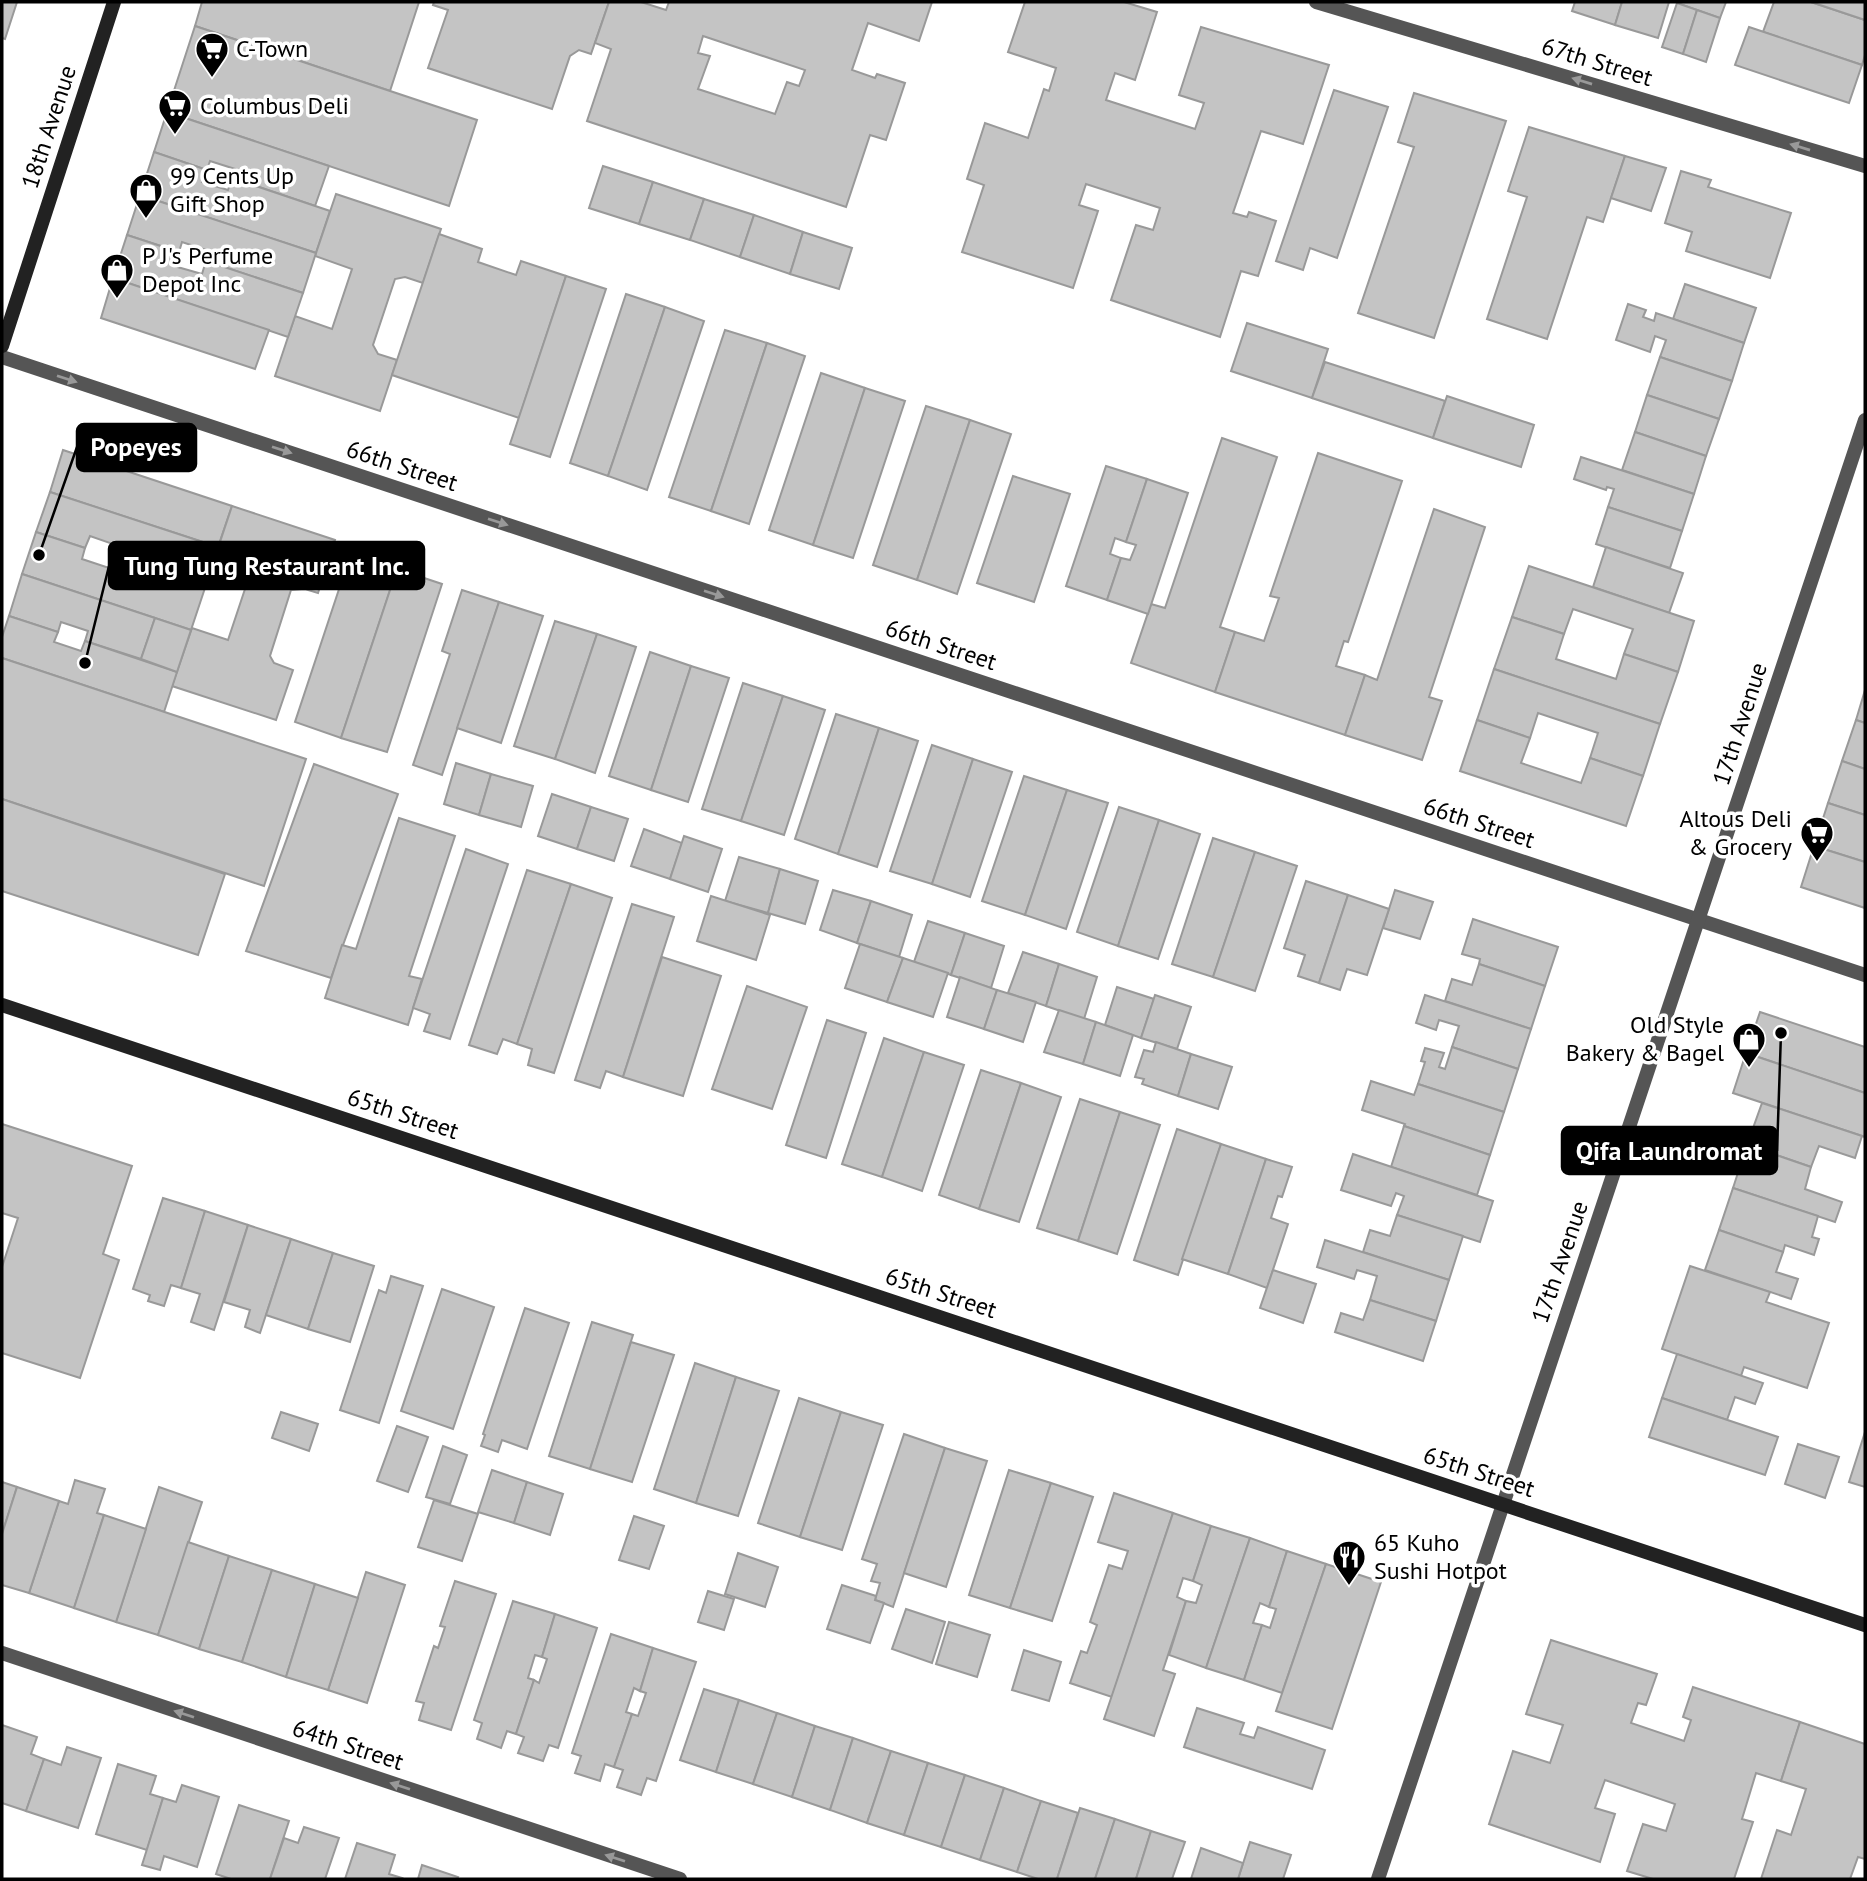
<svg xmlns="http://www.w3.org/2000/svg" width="1867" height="1881" font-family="'PT Sans',sans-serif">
  <rect width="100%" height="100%" fill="#fff"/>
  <g fill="#c4c4c4" stroke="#999" stroke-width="2" fill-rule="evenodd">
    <path d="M2,2h15l-12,37 -3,-1z"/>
    <path d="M202,2h217l-29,89 -195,-65z"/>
    <path d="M434,2h175l-18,52 -12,-4 -9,6 -18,53 -124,-41 20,-58 -15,-5z"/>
    <path d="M609,2h32l25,8 3,-8h263l-13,39 -51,-18 -16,47 23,8 2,-4 28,9 -19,57 -16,-5 -24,72 -259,-86 24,-72 -16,-6zM703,36l102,34 -6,16 -12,-4 -12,32 -77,-25 12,-33 -12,-3z"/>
    <path d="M1025,2h99l33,10 -22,68 -20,-7 -9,27 89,29 9,-26 -25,-8 22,-68 128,38 -26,79 -42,-13 -28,82 14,4 2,-5 27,9 -18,55 -17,-5 -21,66 -109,-37 25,-75 17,5 7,-22 -74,-24 -7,21 19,6 -25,77 -111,-36 22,-67 -17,-6 18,-56 43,15 16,-49 5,2 7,-23 -48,-16z"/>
    <path d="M1575,2h47l-7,23 -43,-14z"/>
    <path d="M1622,2h47l-11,36 -43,-13z"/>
    <path d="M1677,2h49l-6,16 -43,-15z"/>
    <path d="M1774,2h37l54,18v35l-3,10 -99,-33z"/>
    <path d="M1811,2h54v18z"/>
    <path d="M1677,3l20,7 -14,44 -21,-7z"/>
    <path d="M1697,10l23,8 -14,44 -23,-8z"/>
    <path d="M195,26l282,94 -28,86 -282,-94z"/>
    <path d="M1749,27l113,38 -13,38 -114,-38z"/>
    <path d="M1334,90l54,17 -51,151 -27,-10 -7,22 -27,-9z"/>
    <path d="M1414,93l92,28 -72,217 -76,-25 56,-166 -16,-5z"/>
    <path d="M167,112l162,54 -14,40 -83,-28 3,-9 -25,-8 -3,9 -53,-18z"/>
    <path d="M1529,127l96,29 -22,66 -16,-5 -40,122 -60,-20 40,-122 -19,-6z"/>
    <path d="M154,152l53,18 -5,12 26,8 4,-12 98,33 -14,42 -176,-58z"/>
    <path d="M1625,156l41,12 -15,43 -40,-13z"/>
    <path d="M603,166l50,16 -14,42 -50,-16z"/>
    <path d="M1681,171l30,9 -3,7 83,26 -21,65 -84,-27 6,-19 -27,-9z"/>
    <path d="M653,182l51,17 -14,41 -51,-16z"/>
    <path d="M336,194l105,35 -18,54 -18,-6 -10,2 -22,66 5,9 19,6 -17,51 -105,-35 20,-60 37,13 20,-60 -37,-13z"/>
    <path d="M140,195l176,58 -13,40 -97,-32 3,-10 -27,-9 -3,10 -52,-17z"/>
    <path d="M704,199l50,16 -14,42 -50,-17z"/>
    <path d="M754,215l49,17 -13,42 -50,-17z"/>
    <path d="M803,232l49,16 -13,41 -49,-15z"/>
    <path d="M439,234l43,15 -4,13 38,13 5,-14 45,15 -47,142 -127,-43z"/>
    <path d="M127,235l52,17 -5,14 28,8 4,-13 97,32 -15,44 -175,-59z"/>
    <path d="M566,276l40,13 -56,168 -40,-13z"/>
    <path d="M113,278l156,52 -14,39 -154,-51z"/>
    <path d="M1685,284l71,24 -12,35 -71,-24z"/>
    <path d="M626,294l39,13 -57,169 -38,-13z"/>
    <path d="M1628,304l18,6 -3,7 11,4 2,-8 88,30 -12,38 -72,-24 6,-17 -11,-4 -5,16 -34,-12z"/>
    <path d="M665,307l39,14 -57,169 -39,-14z"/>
    <path d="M1247,323l81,26 -16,49 -81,-27z"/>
    <path d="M725,330l42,13 -56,168 -42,-14z"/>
    <path d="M767,343l38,13 -56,168 -38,-13z"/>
    <path d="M1660,357l72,24 -13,38 -72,-24z"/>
    <path d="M1325,362l120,39 -12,37 -121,-40z"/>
    <path d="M821,373l44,15 -52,157 -44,-15z"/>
    <path d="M865,388l40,13 -52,157 -40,-13z"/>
    <path d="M1647,395l72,24 -13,37 -71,-24z"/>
    <path d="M1447,396l87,29 -13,42 -88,-29z"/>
    <path d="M926,406l44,14 -53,160 -44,-15z"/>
    <path d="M970,420l41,14 -54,160 -40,-14z"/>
    <path d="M1635,432l71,24 -12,38 -72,-24z"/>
    <path d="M1222,438l55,19 -57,170 15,5 -20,60 -84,-29 20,-59 14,4z"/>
    <path d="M63,450l169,56 -14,41 -168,-55z"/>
    <path d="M1318,453l84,28 -54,161 -4,-1 -8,25 29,9 -20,60 -130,-43 20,-60 29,9 15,-43 -9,-2z"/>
    <path d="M1581,457l113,37 -12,37 -74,-24 6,-18 -7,-2 -1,3 -32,-11z"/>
    <path d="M1106,466l41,13 -21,63 -11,-4 -5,16 11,4 -14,42 -41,-14z"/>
    <path d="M1013,476l57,18 -36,108 -57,-19z"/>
    <path d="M1147,479l41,14 -40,121 -41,-14 14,-42 9,2 6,-15 -10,-3z"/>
    <path d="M50,492l168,55 -13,41 -93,-31 4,-12 -26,-9 -5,12 -49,-16z"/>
    <path d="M232,506l103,34 -17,53 -13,-4 -14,1 -21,66 4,7 19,7 -17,50 -104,-34 20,-58 36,12 21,-63 -37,-11z"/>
    <path d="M1608,507l74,24 -12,37 -74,-24z"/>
    <path d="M1434,509l51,18 -56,170 13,4 -20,59 -77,-25 20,-60 12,5z"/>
    <path d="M36,532l49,16 -3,11 27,9 3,-11 93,31 -14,42 -169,-56z"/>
    <path d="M1606,547l77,26 -14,40 -76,-26z"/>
    <path d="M351,553l46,16 -56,169 -46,-16z"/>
    <path d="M1529,566l165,55 -16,51 -54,-18 9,-25 -60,-20 -9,25 -52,-17z"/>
    <path d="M397,569l45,15 -55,168 -46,-14z"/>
    <path d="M22,574l133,44 -14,41 -56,-18 3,-10 -27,-9 -3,10 -49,-16z"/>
    <path d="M462,590l37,12 -57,173 -29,-10 37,-111 -8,-3z"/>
    <path d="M499,602l44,14 -42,127 -44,-15z"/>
    <path d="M9,616l49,16 -4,10 27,9 4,-10 92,31 -13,40 -162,-54v-21z"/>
    <path d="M1512,617l52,17 -8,25 60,20 8,-25 54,18 -18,52 -166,-55z"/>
    <path d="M155,618l36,12 -14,42 -36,-13z"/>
    <path d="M555,621l42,13 -42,125 -41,-13z"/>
    <path d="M597,634l39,13 -41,126 -40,-14z"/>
    <path d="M650,652l41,14 -40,124 -42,-14z"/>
    <path d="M2,658l304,101 -42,127 -262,-87z"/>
    <path d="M691,666l38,12 -41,124 -37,-12z"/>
    <path d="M1494,669l166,55 -17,52 -53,-18 8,-25 -60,-20 -8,25 -53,-18z"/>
    <path d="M743,683l40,13 -42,125 -39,-12z"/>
    <path d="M1865,690v33l-9,-3z"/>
    <path d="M783,696l42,14 -41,125 -43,-14z"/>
    <path d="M836,714l43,14 -41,126 -43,-15z"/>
    <path d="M1477,720l53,18 -9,25 60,20 9,-25 53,18 -17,50 -166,-55z"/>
    <path d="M1856,720l9,3v46l-23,-8z"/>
    <path d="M879,728l39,13 -41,126 -39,-13z"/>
    <path d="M932,745l41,14 -41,125 -42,-13z"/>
    <path d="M973,759l39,13 -42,125 -38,-13z"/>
    <path d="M1842,761l23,8v46l-37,-12z"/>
    <path d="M456,763l35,11 -12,41 -35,-11z"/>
    <path d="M314,764l84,30 -67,184 -85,-27z"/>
    <path d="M491,774l42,12 -12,41 -42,-12z"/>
    <path d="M1024,776l43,14 -42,125 -43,-14z"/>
    <path d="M1067,790l41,13 -42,126 -41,-14z"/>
    <path d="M552,794l39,13 -14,42 -39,-13z"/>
    <path d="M2,799l223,75 -27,81 -196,-64z"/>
    <path d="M1828,803l37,12v47l-51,-16z"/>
    <path d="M591,807l37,12 -14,42 -37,-12z"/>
    <path d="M1119,807l40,13 -41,126 -41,-14z"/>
    <path d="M399,818l56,18 -46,140 13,3 -14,46 -83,-27 17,-53 14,4z"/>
    <path d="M1159,820l41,14 -42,125 -40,-13z"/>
    <path d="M644,829l38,14 -12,36 -39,-13z"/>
    <path d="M684,836l38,13 -14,43 -38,-13z"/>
    <path d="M1213,838l42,14 -42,125 -41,-13z"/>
    <path d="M1814,846l51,16v46l-64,-21z"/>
    <path d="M466,849l42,15 -58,175 -26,-8 6,-17 -17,-6z"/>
    <path d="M1255,852l42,14 -42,125 -42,-14z"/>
    <path d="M739,857l41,12 -12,44 -43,-12z"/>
    <path d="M780,869l38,12 -13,43 -37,-11z"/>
    <path d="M527,870l44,14 -54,160 -14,-5 -6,15 -28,-9z"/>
    <path d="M1306,881l42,14 -29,88 -21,-7 7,-21 -21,-7z"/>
    <path d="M571,884l41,14 -58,175 -26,-8 4,-16 -15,-5z"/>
    <path d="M833,890l38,11 -14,42 -37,-13z"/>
    <path d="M1395,890l38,12 -13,37 -37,-11z"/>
    <path d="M1348,895l41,14 -22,66 -20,-6 -7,21 -21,-7z"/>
    <path d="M711,896l59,19 -14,45 -59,-19z"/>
    <path d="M871,901l41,14 -13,42 -42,-14z"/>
    <path d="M632,904l42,13 -51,160 -17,-6 -6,17 -25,-8z"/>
    <path d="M1473,919l85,28 -13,39 -66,-22 1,-5 -18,-5z"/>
    <path d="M928,921l37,12 -14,42 -37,-13z"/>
    <path d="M965,933l39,13 -13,42 -40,-13z"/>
    <path d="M860,944l43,14 -16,44 -42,-14z"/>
    <path d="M1023,952l36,12 -13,42 -38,-13z"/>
    <path d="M662,957l59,19 -38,120 -60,-19z"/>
    <path d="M903,958l45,15 -15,44 -46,-15z"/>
    <path d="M1059,964l38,13 -13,42 -38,-13z"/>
    <path d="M1479,964l66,22 -14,43 -86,-28 7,-22 20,6z"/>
    <path d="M960,977l37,13 -13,39 -37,-12z"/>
    <path d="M747,986l60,21 -35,102 -60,-20z"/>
    <path d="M1117,987l37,12 -13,39 -36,-13z"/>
    <path d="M997,990l39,12 -13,40 -39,-13z"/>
    <path d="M1155,995l36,12 -14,42 -36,-11z"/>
    <path d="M1425,995l106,34 -13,40 -66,-22 7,-21 -20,-6 -3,10 -20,-7z"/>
    <path d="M1059,1010l37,12 -13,42 -39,-12z"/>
    <path d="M1760,1012l105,35v46l-119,-40z"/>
    <path d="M827,1020l39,13 -40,125 -40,-13z"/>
    <path d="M1096,1022l37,13 -13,41 -37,-12z"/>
    <path d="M884,1038l40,14 -42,125 -40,-13z"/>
    <path d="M1156,1042l35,12 -13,42 -36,-12 2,-5 -9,-2 9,-27 9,2z"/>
    <path d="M1452,1047l66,22 -14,43 -86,-28 7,-22 -4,-1 4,-13 19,5 -5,14 6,2z"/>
    <path d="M924,1052l40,13 -42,126 -40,-14z"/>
    <path d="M1746,1053l119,40v44l-132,-44z"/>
    <path d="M1191,1054l41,13 -14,42 -40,-13z"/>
    <path d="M981,1070l40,13 -42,126 -40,-14z"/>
    <path d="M1371,1081l43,14 4,-11 86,28 -14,43 -86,-29 1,-2 -43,-14z"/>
    <path d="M1021,1083l40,14 -42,125 -40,-13z"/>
    <path d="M1080,1099l40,13 -42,129 -41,-13z"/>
    <path d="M1762,1103l100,33 -7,22 -36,-12 -8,21 -64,-22z"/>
    <path d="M1120,1112l40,13 -43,129 -39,-13z"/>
    <path d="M2,1124l130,42 -29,88 16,6 -39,118 -78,-25v-86l16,-49 -16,-5z"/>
    <path d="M1404,1126l86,29 -13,40 -86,-28z"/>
    <path d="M1177,1129l44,15 -43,131 -44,-15z"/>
    <path d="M1221,1144l45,15 -38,115 -46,-15z"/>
    <path d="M1747,1145l64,22 -6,22 37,13 -7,20 -102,-34z"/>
    <path d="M1353,1154l140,47 -13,41 -83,-27 7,-19 -8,-3 -5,13 -50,-16z"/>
    <path d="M1266,1159l26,8 -10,30 -4,-1 -7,22 17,6 -21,64 -39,-14z"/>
    <path d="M1733,1188l85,28 -6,21 7,2 -5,16 -29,-10 -2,7 -64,-22z"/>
    <path d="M163,1198l42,13 -24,77 -10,-3 -7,21 -16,-5 2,-6 -17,-6z"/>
    <path d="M205,1211l43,14 -34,105 -23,-8 9,-28 -19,-6z"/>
    <path d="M1397,1215l66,21 -14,44 -86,-28 7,-22 20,6z"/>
    <path d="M248,1225l43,14 -31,94 -15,-6 5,-17 -26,-8z"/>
    <path d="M1719,1230l64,22 -7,20 22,7 -7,20 -86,-29z"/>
    <path d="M291,1239l42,14 -25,76 -42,-14z"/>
    <path d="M1325,1240l124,40 -13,41 -66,-21 7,-24 -20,-6 -3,9 -37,-12z"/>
    <path d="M333,1253l41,13 -24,76 -42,-13z"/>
    <path d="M1690,1266l80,26 -4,10 63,21 -22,65 -63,-21 -3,9 -79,-27z"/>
    <path d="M1273,1270l43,14 -13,39 -43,-15z"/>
    <path d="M391,1276l32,10 -44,137 -39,-13 39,-120 7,3z"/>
    <path d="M442,1289l52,18 -41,122 -52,-18z"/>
    <path d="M1370,1300l66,21 -13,40 -88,-29 6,-19 22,7z"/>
    <path d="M525,1308l44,15 -42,126 -25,-9 -4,12 -17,-6 4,-11 -2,-1z"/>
    <path d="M592,1322l41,13 -43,134 -41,-13z"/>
    <path d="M631,1342l43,13 -42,127 -42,-13z"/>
    <path d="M1677,1354l86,29 -8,21 -20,-7 -8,23 -65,-22z"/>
    <path d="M695,1363l41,14 -40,126 -42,-14z"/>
    <path d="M736,1377l43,14 -41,125 -42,-13z"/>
    <path d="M799,1398l42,14 -41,125 -42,-14z"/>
    <path d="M1662,1398l116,39 -13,38 -116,-38z"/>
    <path d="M281,1412l37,12 -9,27 -37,-13z"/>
    <path d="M841,1412l42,13 -41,125 -42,-13z"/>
    <path d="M397,1426l31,11 -20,55 -31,-11z"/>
    <path d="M1865,1432v55l-16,-5z"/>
    <path d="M904,1434l41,14 -52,159 -18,-7 5,-17 -9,-2 6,-17 -15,-5z"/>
    <path d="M1798,1444l41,13 -14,41 -40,-14z"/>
    <path d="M443,1446l24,9 -17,49 -24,-7z"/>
    <path d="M945,1448l42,13 -41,126 -42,-14z"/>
    <path d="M492,1470l35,12 -13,41 -36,-11z"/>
    <path d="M1009,1470l42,13 -41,125 -41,-13z"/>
    <path d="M75,1480l30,9 -8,24 7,2 -30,93 -45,-15 30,-92 9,3z"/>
    <path d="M2,1482l15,5 -15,47z"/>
    <path d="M527,1482l36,12 -13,41 -36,-12z"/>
    <path d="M1051,1483l42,14 -41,124 -42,-13z"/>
    <path d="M17,1487l42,14 -30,92 -27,-8v-51z"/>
    <path d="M159,1487l43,15 -44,133 -42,-13z"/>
    <path d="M1114,1493l59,20 -61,184 -42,-14 11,-32 6,2 10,-28 -7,-3 19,-57 13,4 6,-18 -30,-9z"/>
    <path d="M434,1500l44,14 -16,47 -44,-14z"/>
    <path d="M1173,1513l38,13 -18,55 -10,-3 -6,19 9,4 -23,69 12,4 -21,62 -50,-17z"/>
    <path d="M104,1515l42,14 -30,93 -42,-14z"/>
    <path d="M634,1516l30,10 -15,43 -30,-9z"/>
    <path d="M1211,1526l39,12 -44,130 -37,-13 17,-54 10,2 6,-18 -9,-4z"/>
    <path d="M1250,1538l37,13 -18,56 -9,-4 -7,20 9,2 -18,55 -38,-12z"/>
    <path d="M188,1542l41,14 -30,93 -41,-14z"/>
    <path d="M1287,1551l39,13 -44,129 -38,-13 18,-55 8,3 6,-19 -7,-2z"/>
    <path d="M738,1553l40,14 -13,40 -40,-13z"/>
    <path d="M229,1556l43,14 -30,92 -43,-13z"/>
    <path d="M1326,1564l55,18 -49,147 -56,-18z"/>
    <path d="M272,1570l43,14 -29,93 -44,-15z"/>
    <path d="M366,1572l39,13 -38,118 -39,-13z"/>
    <path d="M455,1581l41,13 -45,136 -32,-10 5,-17 -8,-2 18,-55 4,2 7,-21 -5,-1z"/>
    <path d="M315,1584l43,14 -30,92 -42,-13z"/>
    <path d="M842,1585l34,11 -1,4 9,3 -14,40 -43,-14z"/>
    <path d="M708,1591l26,8 -10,31 -26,-8z"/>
    <path d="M513,1601l42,13 -13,43 -7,-2 -7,23 6,2 -18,54 -9,-3 -6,17 -24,-9 5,-16 -8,-3z"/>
    <path d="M906,1609l39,13 -13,41 -40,-14z"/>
    <path d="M555,1614l42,14 -39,120 -9,-3 -6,16 -25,-8 6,-16 -8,-3 18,-54 5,3 8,-24 -5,-2z"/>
    <path d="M949,1622l41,13 -13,42 -41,-13z"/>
    <path d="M611,1634l42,14 -13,43 -6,-3 -8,24 6,2 -18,53 -9,-3 -5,17 -25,-8 6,-17 -9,-3z"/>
    <path d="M1551,1640l106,34 -11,31 -8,-2 -7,20 53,18 7,-21 -8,-3 10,-30 107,35 -19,59 -25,-8 -14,46 11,3 -19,57h-81l-26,-8 16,-47 23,7 9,-27 -70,-24 -10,28 20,6 -15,48 -111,-38 24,-73 37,12 13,-38 -37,-11z"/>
    <path d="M653,1648l43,14 -40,119 -9,-3 -6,17 -24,-8 6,-17 -9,-3 18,-53 6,2 8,-23 -6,-2z"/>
    <path d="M1024,1650l37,12 -12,39 -37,-11z"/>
    <path d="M704,1689l35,11 -23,72 -36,-12z"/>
    <path d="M739,1700l38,13 -24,71 -37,-12z"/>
    <path d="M1197,1708l47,15 -4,11 14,4 4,-11 67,23 -13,39 -128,-42z"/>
    <path d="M777,1713l38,13 -23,71 -39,-13z"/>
    <path d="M1800,1722l65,22v115l-7,-2 -8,22h-89l16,-49 14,5 15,-46 -25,-8z"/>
    <path d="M2,1725l35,12 -6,17 13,5 -18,52 -24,-8z"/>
    <path d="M815,1726l38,12 -23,72 -38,-13z"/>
    <path d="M853,1738l38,13 -24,72 -37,-13z"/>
    <path d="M67,1747l34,11 -23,70 -52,-17 18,-52 17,6z"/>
    <path d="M891,1751l37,12 -24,72 -37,-12z"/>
    <path d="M928,1763l37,12 -24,72 -37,-12z"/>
    <path d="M118,1764l38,12 -6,18 13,4 -16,52 -51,-16z"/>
    <path d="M965,1775l39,13 -24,72 -39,-13z"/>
    <path d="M182,1785l37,12 -22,70 -33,-11 -4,14 -18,-5 21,-67 13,4z"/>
    <path d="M1004,1788l37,13 -24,71 -37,-12z"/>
    <path d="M1041,1801l37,12 -21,66h-19l-21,-7z"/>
    <path d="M239,1805l50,16 -19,58h-39l-15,-5z"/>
    <path d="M1080,1808l35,11 -20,60h-38z"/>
    <path d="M1115,1819l36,12 -15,48h-41z"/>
    <path d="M304,1827l35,11 -14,41h-55l14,-41 14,5z"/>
    <path d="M1151,1831l34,11 -13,37h-36z"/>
    <path d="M1250,1842l41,13 -8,24h-45z"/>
    <path d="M357,1843l38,12 -6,19 13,4 -1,1h-56z"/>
    <path d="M1201,1848l42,15 -5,16h-47z"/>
    <path d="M422,1865l36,12 -1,2h-39z"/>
  </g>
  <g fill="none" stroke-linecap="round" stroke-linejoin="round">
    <g stroke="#555" stroke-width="14">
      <path d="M1316,2l549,164"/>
      <path d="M2,357l1863,618"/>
      <path d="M2,1653l678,226"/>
      <path d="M1378,1879l487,-1459"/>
    </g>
    <g stroke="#222" stroke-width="14">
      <path d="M2,346l112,-344"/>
      <path d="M2,1005l1863,620"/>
    </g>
  </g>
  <defs><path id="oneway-solid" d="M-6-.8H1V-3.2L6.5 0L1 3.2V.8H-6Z" transform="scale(1.75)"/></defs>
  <g fill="#999">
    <use href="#oneway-solid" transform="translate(1582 81) rotate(-163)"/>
    <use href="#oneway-solid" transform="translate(1800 147) rotate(-163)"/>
    <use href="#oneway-solid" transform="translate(67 379) rotate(18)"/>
    <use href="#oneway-solid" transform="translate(282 450) rotate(18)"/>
    <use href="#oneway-solid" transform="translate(498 522) rotate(18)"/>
    <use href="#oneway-solid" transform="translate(714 594) rotate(18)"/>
    <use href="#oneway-solid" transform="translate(184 1714) rotate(-162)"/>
    <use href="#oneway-solid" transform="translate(400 1786) rotate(-162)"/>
    <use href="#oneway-solid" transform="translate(615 1858) rotate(-162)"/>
  </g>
  <defs>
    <symbol id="supermarket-pin" viewBox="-11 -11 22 30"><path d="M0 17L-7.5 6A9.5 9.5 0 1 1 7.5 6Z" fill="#000" stroke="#fff"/><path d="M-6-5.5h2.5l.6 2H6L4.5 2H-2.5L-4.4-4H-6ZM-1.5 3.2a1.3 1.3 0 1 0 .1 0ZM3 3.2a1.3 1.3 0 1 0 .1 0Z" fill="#fff"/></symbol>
    <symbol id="shop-pin" viewBox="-11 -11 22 30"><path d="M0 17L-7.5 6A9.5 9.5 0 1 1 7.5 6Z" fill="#000" stroke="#fff"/><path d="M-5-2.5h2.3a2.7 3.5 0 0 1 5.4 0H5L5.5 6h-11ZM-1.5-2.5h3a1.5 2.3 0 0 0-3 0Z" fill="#fff"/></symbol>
    <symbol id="restaurant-pin" viewBox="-11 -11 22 30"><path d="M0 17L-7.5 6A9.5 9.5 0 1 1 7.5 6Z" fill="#000" stroke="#fff"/><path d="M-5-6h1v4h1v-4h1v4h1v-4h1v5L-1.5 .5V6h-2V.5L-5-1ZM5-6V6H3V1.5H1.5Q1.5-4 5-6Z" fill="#fff"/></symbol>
  </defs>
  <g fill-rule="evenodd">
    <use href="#supermarket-pin" x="193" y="30" width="38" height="52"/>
    <use href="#supermarket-pin" x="156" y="87" width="38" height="52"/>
    <use href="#shop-pin" x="127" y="171" width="38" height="52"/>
    <use href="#shop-pin" x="98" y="251" width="38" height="52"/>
    <use href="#supermarket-pin" x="1798" y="814" width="38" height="52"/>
    <use href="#shop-pin" x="1730" y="1020" width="38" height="52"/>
    <use href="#restaurant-pin" x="1330" y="1538" width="38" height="52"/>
  </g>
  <g text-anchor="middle" stroke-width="7" stroke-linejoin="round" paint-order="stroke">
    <g font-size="24" fill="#000" stroke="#fff" text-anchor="start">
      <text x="236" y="57">C-Town</text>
      <text x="200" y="114">Columbus Deli</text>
      <text x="170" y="184">99 Cents Up<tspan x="170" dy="28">Gift Shop</tspan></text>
      <text x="142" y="264">P J's Perfume<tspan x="142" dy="28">Depot Inc</tspan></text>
      <text x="1792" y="827" text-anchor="end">Altous Deli<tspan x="1792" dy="28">&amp; Grocery</tspan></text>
      <text x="1724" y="1033" text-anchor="end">Old Style<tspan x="1724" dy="28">Bakery &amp; Bagel</tspan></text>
      <text x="1374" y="1551">65 Kuho<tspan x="1374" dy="28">Sushi Hotpot</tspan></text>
    </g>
    <g font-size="24" fill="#000" stroke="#fff">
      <text transform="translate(1597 62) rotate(17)" y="8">67th Street</text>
      <text transform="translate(49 127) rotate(-72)" y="8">18th Avenue</text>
      <text transform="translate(402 466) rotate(18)" y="8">66th Street</text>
      <text transform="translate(941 645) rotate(18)" y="8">66th Street</text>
      <text transform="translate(1740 724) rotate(-72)" y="8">17th Avenue</text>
      <text transform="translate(1479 823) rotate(18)" y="8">66th Street</text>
      <text transform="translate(403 1114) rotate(18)" y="8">65th Street</text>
      <text transform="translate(1560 1262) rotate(-71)" y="8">17th Avenue</text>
      <text transform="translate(941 1293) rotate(18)" y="8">65th Street</text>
      <text transform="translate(1479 1472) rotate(18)" y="8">65th Street</text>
      <text transform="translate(348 1745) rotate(18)" y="8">64th Street</text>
    </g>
  </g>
  <path fill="none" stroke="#000" stroke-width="2.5" d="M39 555L77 447M85 663L109 566M1781 1033L1777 1151"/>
  <g fill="#000" stroke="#fff" stroke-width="2.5">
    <circle cx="39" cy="555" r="7"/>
    <circle cx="85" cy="663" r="7"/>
    <circle cx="1781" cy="1033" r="7"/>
  </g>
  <g fill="#000" stroke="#000" stroke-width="2.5">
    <rect x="77" y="424" width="119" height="47" rx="7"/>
    <rect x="109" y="542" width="315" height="47" rx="7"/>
    <rect x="1562" y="1127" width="215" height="47" rx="7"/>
  </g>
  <g font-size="26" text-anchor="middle" font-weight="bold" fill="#fff">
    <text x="136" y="456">Popeyes</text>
    <text x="267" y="575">Tung Tung Restaurant Inc.</text>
    <text x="1669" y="1160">Qifa Laundromat</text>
  </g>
  <rect width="1867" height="1881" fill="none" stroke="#000000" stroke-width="7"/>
</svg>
